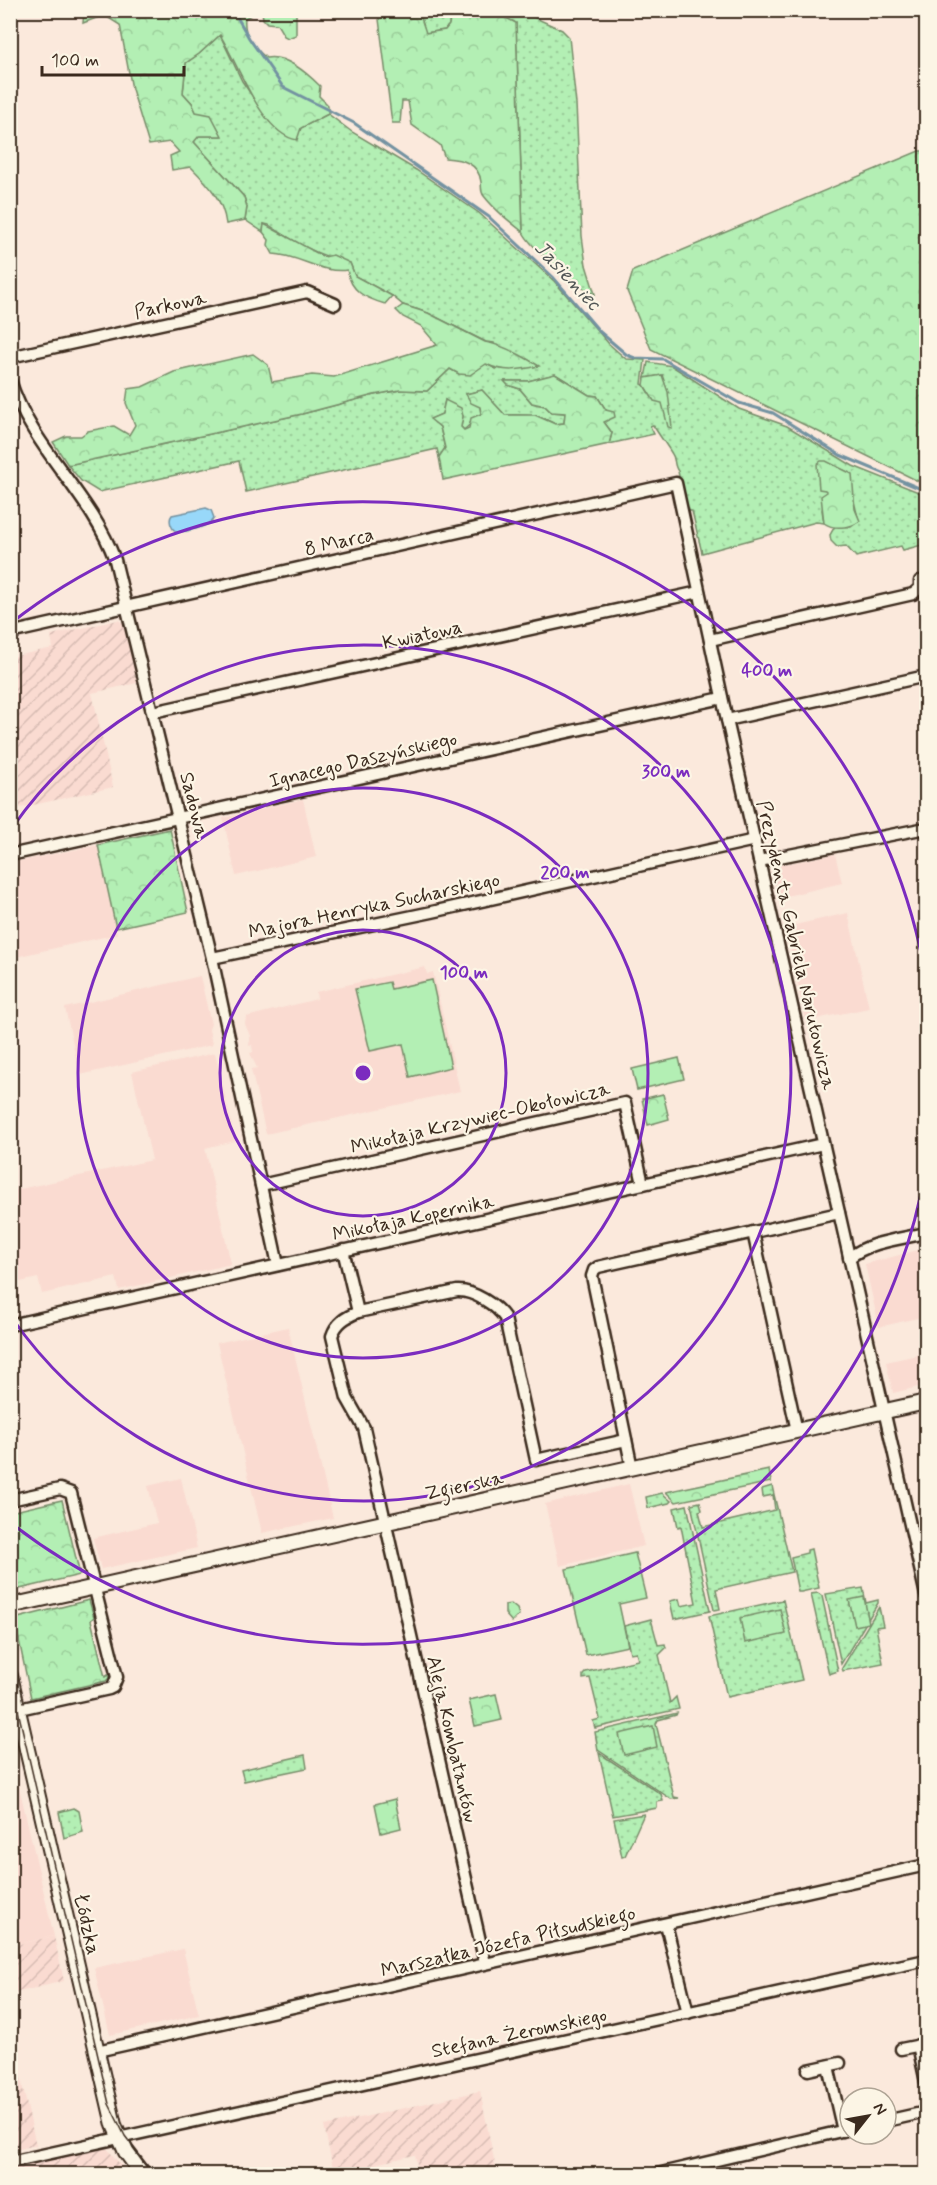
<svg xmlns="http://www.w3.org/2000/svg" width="937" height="2185" font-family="Mynerve,sans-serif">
  <defs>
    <pattern id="industrial-furrows" width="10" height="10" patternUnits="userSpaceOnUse" patternTransform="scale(1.5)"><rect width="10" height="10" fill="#fadbd1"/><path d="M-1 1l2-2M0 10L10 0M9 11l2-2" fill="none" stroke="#d7bcb3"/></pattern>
    <pattern id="grass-dots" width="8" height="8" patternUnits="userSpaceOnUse" patternTransform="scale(1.5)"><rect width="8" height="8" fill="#b3efb4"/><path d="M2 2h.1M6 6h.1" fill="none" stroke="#9bcd9a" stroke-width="1.8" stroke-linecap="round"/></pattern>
    <pattern id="forest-crowns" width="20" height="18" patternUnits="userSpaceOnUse" patternTransform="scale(1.5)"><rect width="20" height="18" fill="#b3efb4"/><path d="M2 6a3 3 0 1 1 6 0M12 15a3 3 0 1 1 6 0" fill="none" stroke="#9bcd9a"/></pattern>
  </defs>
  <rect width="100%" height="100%" fill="#fbe9dc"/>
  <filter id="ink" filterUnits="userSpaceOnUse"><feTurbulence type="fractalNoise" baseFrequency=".0167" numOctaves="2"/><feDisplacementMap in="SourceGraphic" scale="12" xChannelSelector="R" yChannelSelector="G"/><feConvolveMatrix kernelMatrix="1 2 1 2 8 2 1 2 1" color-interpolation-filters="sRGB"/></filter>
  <g filter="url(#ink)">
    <g fill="#fadbd1">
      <path d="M303,799l13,58 -80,19 -13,-58z"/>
      <path d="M98,845l19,89 -106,24 -1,-95z"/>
      <path d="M835,854l7,29 -64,15 -4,-20 7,-13z"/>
      <path d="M848,913l21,95 -63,13 -20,-94z"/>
      <path d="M425,967l2,7 6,-2 27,119 -194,43 -15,-65 6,-1 -7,-15 3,-1 -1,-7 -3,1 1,-10 -5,-12 1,-7 71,-18 -1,-7z"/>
      <path d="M200,976l11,48 -2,5 3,16 -132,30 -15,-67z"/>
      <path d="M215,1053l20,88 -30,7 26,116 -112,26 -3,-13 -74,17 -4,-16 -27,6v-93l141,-31 -20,-88z"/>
      <path d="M926,1248v68l-47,11 -14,-63z"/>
      <path d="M288,1327l45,191 -71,15 -45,-190z"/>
      <path d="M926,1353v32l-33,8 -7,-31z"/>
      <path d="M181,1478l16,70 -96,21 -8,-31 64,-15 -9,-37z"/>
      <path d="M629,1484l15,62 -84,20 -15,-62z"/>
      <path d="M10,1748l44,188 -43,10h-1z"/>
      <path d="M183,1949l16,66 -89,20 -16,-67z"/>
    </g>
    <g fill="url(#industrial-furrows)">
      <path d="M118,620l5,3 14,60 -45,10 21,94 -102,23v-153l42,-9 -2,-13z"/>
      <path d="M54,1936l10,45 -53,13v-48z"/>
      <path d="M11,2036l25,109 -25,6h-1z"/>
      <path d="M480,2091l17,83h-78l-4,-19 -81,18 -10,-47z"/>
      <path d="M106,2147l22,27h-117v-6z"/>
    </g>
    <g fill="url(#grass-dots)" stroke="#778c69" stroke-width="1.5">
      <path d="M421,11h30l-2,14 -4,5 -20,3 -4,-15z"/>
      <path d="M495,11h25l42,19 7,7 7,67 6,132 4,29 9,29c-17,-6 -64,-46 -72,-62l-7,-209 -18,-9z"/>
      <path d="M220,35l22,46 28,41 31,6 27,-14 24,18 64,38 63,43 75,68 55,63 17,15 19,1 -3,24 2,1 4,7 14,-17 -17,3 3,-16 24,4 67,43 48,17 66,40 73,29v49l-23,6 -2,-4 -45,11 -10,-11 -9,1 -6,-6 -1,-6 5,-9 16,1 8,-6 -13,-50 -10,-4 -11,22 2,4 -5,17 2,13 -8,-1 -114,31 -10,-42h-6l-8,-40c-5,-6 -2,-12 -6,-17 -6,-10 -13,-19 -19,-29l-3,1 4,8 -45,10 3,-11 -8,-11 2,-12 -9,-14 -8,-1 -34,-21 -27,7h-23l3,4 12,4 12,14 13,3 6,6 14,1 -1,10 -9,1c-14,-9 -34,-10 -50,-9l-23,-25 -16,4 14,13 1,7 -17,16 -3,-3 2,-11 -18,-16 -3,14 -11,5 9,8 5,22 -6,8 -2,-8 -191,43 -7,-31 -140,31 -18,-11 -13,-16 234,-51 72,-19 26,-5 27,1 23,-22 9,5 27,-10 10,5 -2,-26 -8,-1 -58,-29 -25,-8 -11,-9 -37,-20 -5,-13c-32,-7 -54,-20 -81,-38l-5,-1 -1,8 -18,-12 2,-13 -3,-10 -50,-55 4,-6h23c-4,-12 -12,-22 -25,-23l-4,-10 -9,-10 3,-30 13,-9z"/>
      <path d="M772,1486l20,86 -76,17 4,20 -6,1 -23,-106 9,-2 2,8 -3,1 4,16 72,-17 -2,-15 -10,2 -1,-8z"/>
      <path d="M662,1493l9,8 -2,2 -21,5 -2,-11z"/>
      <path d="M687,1505l23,106 -36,8 -4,-18 9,-2 2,7 15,-3 -15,-77 -3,1 -4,-19z"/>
      <path d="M811,1549l8,39 -18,4h-3l-7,-35 16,-4v-3z"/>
      <path d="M863,1588l3,15 12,-3v3l-37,61 -15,-70z"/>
      <path d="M818,1593l4,3 16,75 -9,3 -18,-80z"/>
      <path d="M783,1600l19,80 -75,17 -18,-81z"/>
      <path d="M879,1607l4,19 -7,1 7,36 -40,8 -1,-3z"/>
      <path d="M651,1619l7,26 7,-1 1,4 -7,7 11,48 6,-6 3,12 -84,19 -2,-7 7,-2 -10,-41 -7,1v-4l3,-3 52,-12 -2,-8 -6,1 -6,-27z"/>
      <path d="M677,1713l-1,2 -18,5 -2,4 18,73 5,1 -8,1 -73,-49 -3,-18z"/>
      <path d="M599,1753l62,41 2,7 -6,1v6l-44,8z"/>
      <path d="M305,1755l2,13 -63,13 -3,-11z"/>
      <path d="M74,1808l5,3 4,21 -19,6 -5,-26z"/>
      <path d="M644,1814l-19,42 -3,1 -8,-38z"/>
    </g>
    <g fill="url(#forest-crowns)" stroke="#778c69" stroke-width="1.5">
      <path d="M84,11h170l-3,4 -6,3c-2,18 9,29 21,40 20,-4 41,15 54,28l-1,10 9,9v9l-27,14 -4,12c-36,-6 -59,-77 -77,-105l-21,19 -13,9 -3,30 9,10 4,9 15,3 11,21h-23l-5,6 50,55 3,10 -2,13 -19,4c-3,-25 -18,-40 -35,-57l-19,3 -2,-14 9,-4 -9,-10 -21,3 -17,-56 -12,-64 -16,-10 -21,8z"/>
      <path d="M262,11h34v24l-8,3 -4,-2 -7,-12 -10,-1 -4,-4z"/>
      <path d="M378,11h43v7l5,15 19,-3 4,-5 2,-14h44l3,3 18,9 7,209c-14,-11 -28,-22 -39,-36 -4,-5 -2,-8 -3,-14 -2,-19 -19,-23 -36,-24l-5,-13 -28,-20 -4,-24h-6l-2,22h-8z"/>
      <path d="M919,151h7v334l-275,-136 -24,-58 6,-20z"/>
      <path d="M264,224l60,33 9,-2 17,8 5,13 37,20 -7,8c-20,-6 -34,-12 -38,-34 -25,4 -48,-15 -74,-16l-5,-9 1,-5 -6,-8z"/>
      <path d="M403,305l25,8 57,29c19,3 38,14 54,24 -20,4 -35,7 -53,-2l-16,11 -11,-1 -9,-5 -23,22 -27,-1 -26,5 -72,19 -234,51 -15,-23 13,-6h15l7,-5 26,-5 15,9 6,-10 -9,-22 2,-14 14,-2 32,-15 79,-18 15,11 4,17 40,-7 22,2 103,-32 -16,-19 -18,-9 -7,-7z"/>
      <path d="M555,374l34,21 8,1 9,14 8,2 1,5 -11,5 8,11 -3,11 -166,36 -4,-23 6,-9 -5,-21 -10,-8 12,-5 3,-14 16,8 2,8 -2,11 3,3 5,-2 2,-10 10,-4 -1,-7 -9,-4 -5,-9 16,-4 23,25h30l20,9 9,-1 1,-10 -14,-1 -6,-6 -13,-3 -12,-14 -12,-4 -4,-4h24z"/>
      <path d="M662,375l6,17 4,36 -4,-1 -6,-24 -8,-2 -10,-16 1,-7z"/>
      <path d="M821,461h5l26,13 3,35 5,12c-10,7 -26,9 -36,2l-3,-27 6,-4 -2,-2 -6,-1 -2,-25z"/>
      <path d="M170,829l18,83 -72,16 -18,-83z"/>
      <path d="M663,1094l6,25 -21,6 -6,-26z"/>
      <path d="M769,1470l2,12 -95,20 -10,-10z"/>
      <path d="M62,1500l18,75 -69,16 -1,-79z"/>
      <path d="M864,1597l5,26 -14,3 -6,-26z"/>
      <path d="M89,1600l5,17 -3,3 14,57 3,-2 1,3 -3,3 -75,17 -16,-77 3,-3z"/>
      <path d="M511,1604l6,5 2,6 -7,7 -7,-8v-9z"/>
      <path d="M780,1609l6,25 -41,9 -5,-25z"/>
      <path d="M496,1694l6,26 -27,6 -6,-26z"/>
      <path d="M395,1799l6,29 -20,5 -6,-29z"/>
    </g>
    <g fill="#b3efb4" stroke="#778c69" stroke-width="1.5">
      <path d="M432,980l19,87 -41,10 -7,-33 -33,7 -15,-62 34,-7 2,7z"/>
      <path d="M679,1058l5,21 -47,11 -5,-21z"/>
      <path d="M635,1553l11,45 -27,6 9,42 -42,9 -20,-86z"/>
      <path d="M653,1726l4,21 -33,8 -5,-21z"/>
    </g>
    <path fill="#98d8f9" stroke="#7392a1" stroke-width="1.5" d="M206,508l5,2 3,8c-6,10 -27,14 -38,14 -5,-4 -8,-12 -4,-17z"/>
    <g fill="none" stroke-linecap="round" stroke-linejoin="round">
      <path stroke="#7392a1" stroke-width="3" d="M233,10l16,28 34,49 71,36 135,94 64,60 47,55 27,23 8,3 28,1 76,44 34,10 67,42 86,36"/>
      <defs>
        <g id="minor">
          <path d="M10,357l297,-65 28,12"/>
          <path d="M10,380c21,68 81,114 105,180l97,398 66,307"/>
          <path d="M10,633l666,-150 51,237 199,875"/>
          <path d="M710,640l203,-46 7,-6v-7"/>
          <path d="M153,712l546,-120"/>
          <path d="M727,720l199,-44"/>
          <path d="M10,855l712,-157"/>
          <path d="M759,861l167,-33"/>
          <path d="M212,958l220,-46 323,-72"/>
          <path d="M261,1185l364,-82 18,81"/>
          <path d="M753,1232l44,199"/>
          <path d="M343,1250l15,62c-12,5 -22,11 -26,24l15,62 17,30 121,535"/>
          <path d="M849,1258c21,-17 52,-19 77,-25"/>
          <path d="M358,1312l99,-21c16,-1 39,14 48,27l31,142 90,-20"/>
          <path d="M10,1325l813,-181"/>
          <path d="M632,1468l-40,-192 2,-6 4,-3 241,-54"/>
          <path d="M10,1500l50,-11 11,4 46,184 -4,10 -4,2 -99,22"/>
          <path d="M666,1924l22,89"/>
          <path d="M918,2045l8,37"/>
          <path d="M901,2049l25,-5"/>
          <path d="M97,2051l829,-186"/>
          <path d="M828,2066l15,65"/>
          <path d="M808,2070l32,-7"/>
          <path d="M886,2121l40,-9"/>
          <path d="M10,2162l916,-202"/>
          <path d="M657,2174l193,-45"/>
        </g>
        <g id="secondary">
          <path d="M10,1606l916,-204"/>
          <path d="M10,1676l104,449 12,27 16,22"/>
        </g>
      </defs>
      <use href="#minor" stroke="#3b2a1e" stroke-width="15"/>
      <use href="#secondary" stroke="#3b2a1e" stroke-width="18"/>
      <use href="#minor" stroke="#fcf5e5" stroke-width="10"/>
      <use href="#secondary" stroke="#fcf5e5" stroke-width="14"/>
      <path stroke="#3b2a1e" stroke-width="1.5" d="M10,1676l99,428 16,32 29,38"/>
    </g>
  </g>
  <g fill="none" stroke="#7b2cbf" stroke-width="3">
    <circle cx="363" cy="1073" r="143"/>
    <circle cx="363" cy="1073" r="285"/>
    <path d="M12 828A428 428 0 1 1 12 1318"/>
    <path d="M926 1167A571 571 0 0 1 11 1523M11 623A571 571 0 0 1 926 979"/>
  </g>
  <g text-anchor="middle" stroke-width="4.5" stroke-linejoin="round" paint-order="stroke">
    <g font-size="20" fill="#3b2a1e" stroke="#fcf5e5">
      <text transform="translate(170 304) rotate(-12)" y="7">Parkowa</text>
      <text transform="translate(339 541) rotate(-13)" y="7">8 Marca</text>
      <text transform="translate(422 634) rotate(-12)" y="7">Kwiatowa</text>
      <text transform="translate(363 759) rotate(-13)" y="7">Ignacego Daszyńskiego</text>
      <text transform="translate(195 805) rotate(76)" y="7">Sadowa</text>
      <text transform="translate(374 905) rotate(-12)" y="7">Majora Henryka Sucharskiego</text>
      <text transform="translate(797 945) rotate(77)" y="7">Prezydenta Gabriela Narutowicza</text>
      <text transform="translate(480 1117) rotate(-13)" y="7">Mikołaja Krzywiec-Okołowicza</text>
      <text transform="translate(413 1217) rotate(-12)" y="7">Mikołaja Kopernika</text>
      <text transform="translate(464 1485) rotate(-12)" y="7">Zgierska</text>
      <text transform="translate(453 1739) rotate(77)" y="7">Aleja Kombatantów</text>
      <text transform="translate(88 1924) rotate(77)" y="7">Łódzka</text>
      <text transform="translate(508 1941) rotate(-13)" y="7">Marszałka Józefa Piłsudskiego</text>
      <text transform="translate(519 2032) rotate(-12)" y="7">Stefana Żeromskiego</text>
    </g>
    <g font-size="21" font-style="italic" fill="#525655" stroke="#fcf5e5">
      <text transform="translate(568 275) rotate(47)" y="7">Jasieniec</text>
    </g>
  </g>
  <circle cx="363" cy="1073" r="9" fill="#7b2cbf" stroke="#fcf5e5" stroke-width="3"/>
  <g font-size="18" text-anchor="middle" font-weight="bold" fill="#7b2cbf" stroke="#fcf5e5" stroke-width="4.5" stroke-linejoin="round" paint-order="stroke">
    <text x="767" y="676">400 m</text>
    <text x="666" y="777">300 m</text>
    <text x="565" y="878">200 m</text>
    <text x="464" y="978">100 m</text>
  </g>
  <rect width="937" height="2185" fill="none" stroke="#fcf5e5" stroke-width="36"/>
  <rect x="18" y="18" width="901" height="2149" fill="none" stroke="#3b2a1e" stroke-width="2" filter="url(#ink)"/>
  <g transform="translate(868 2116) rotate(59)"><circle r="28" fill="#fcf5e5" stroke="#afa495" stroke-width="1.5"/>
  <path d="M0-4.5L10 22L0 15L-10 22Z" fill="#3b2a1e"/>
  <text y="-9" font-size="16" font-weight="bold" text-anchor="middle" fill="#3b2a1e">N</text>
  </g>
  <path d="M42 66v9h142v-9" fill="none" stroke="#3b2a1e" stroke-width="3"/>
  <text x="51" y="66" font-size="18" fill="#3b2a1e" stroke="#fcf5e5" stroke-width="4.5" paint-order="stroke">100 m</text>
</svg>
